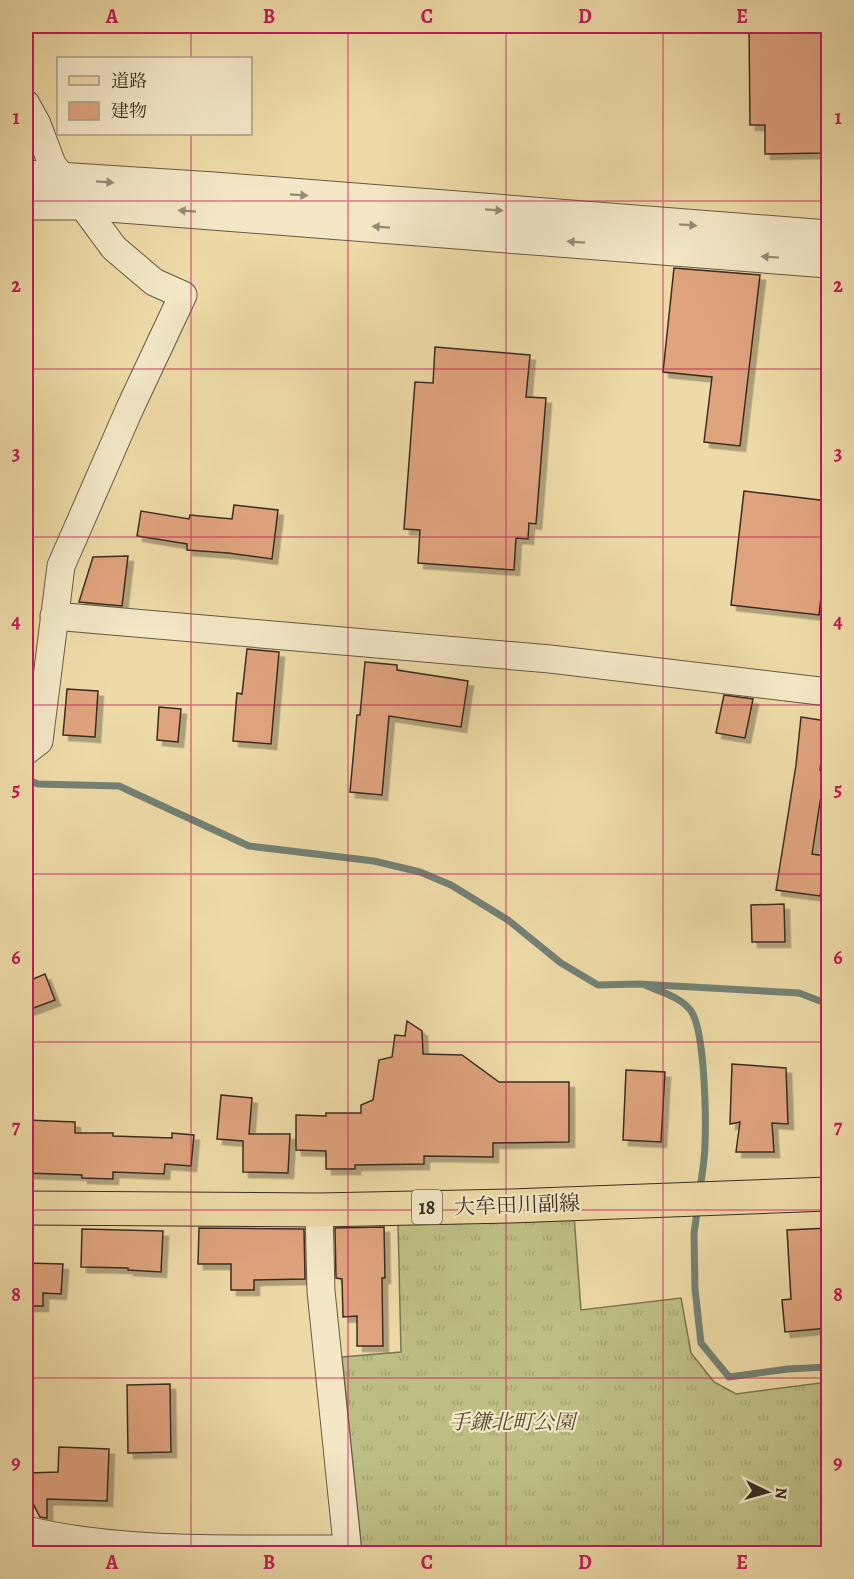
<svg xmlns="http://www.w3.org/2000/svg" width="854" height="1579" font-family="Alegreya,'Noto Serif JP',serif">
  <defs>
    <pattern id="grass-tufts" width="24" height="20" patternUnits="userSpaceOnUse" patternTransform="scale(1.5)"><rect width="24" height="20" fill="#bdbe84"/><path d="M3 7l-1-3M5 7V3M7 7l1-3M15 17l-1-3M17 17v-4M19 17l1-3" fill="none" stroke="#a3a372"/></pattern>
    <filter id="shadow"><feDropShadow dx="5.5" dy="5.5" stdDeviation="0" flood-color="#0004"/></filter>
  </defs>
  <rect width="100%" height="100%" fill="#eddaa7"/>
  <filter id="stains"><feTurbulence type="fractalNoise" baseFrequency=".00333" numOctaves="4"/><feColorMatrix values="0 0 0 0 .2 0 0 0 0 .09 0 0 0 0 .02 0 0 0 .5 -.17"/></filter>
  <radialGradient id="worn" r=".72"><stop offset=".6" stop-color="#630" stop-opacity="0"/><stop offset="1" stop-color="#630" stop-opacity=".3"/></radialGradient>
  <path fill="url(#grass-tufts)" stroke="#7c7553" stroke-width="1.5" d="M574,1216l7,94 100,-12 10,55 23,29 22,12 92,-12v171h-466l-20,-196 59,-5 -3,-130z"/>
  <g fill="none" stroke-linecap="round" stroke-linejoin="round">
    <g stroke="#738174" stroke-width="7">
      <path d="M26,779l12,5 81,2 130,60 125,15 46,11 31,13 57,35 53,43 37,22 41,-1 160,9 29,11"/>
      <path d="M647,986c15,6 35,12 44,25 14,20 15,106 14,132 0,16 -3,31 -5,46"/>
      <path d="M698,1206l-4,27 1,56 6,54 28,34 59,-8 40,-2"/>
    </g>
  </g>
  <g fill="#dfa37e" stroke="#3b2c22" stroke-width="1.5" filter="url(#shadow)">
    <path d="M749,26h73l2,127 -59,1v-29h-15z"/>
    <path d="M674,268l86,7 -20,171 -36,-4 8,-65 -49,-5z"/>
    <path d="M435,347l95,8 -4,42 20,1 -10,126 -7,-1 -1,16 -12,-1 -2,32 -96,-7 2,-33 -16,-1 11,-147 18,1z"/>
    <path d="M744,491l84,10v30l-9,84 -88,-10z"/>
    <path d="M234,505l44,5 -6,49 -44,-6 -41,-3v-6l-50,-8 4,-25 48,8 1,-4 42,4z"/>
    <path d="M128,556l-6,50 -43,-4 14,-45z"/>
    <path d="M247,649l32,3 -8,92 -38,-3 4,-48 5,1z"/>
    <path d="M365,662l32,3v5l71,11 -7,46 -72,-11 -7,79 -32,-3 7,-77h3z"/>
    <path d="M67,689l31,2 -3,46 -32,-2z"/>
    <path d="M724,695l29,4 -8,39 -29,-5z"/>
    <path d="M159,707l22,2 -3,33 -21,-2z"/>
    <path d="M801,717l25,4 -6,49h5l-13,84 14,2 -6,40 -44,-6 20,-125z"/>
    <path d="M784,904l1,38h-33l-1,-37z"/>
    <path d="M45,974l10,26 -29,11v-29z"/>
    <path d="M407,1021l15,10 1,23 39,1 37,27h70v60l-76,1v14l-69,-1v8l-69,1v4h-29v-18l-30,-1v-35l30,1v-3h35v-8l12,-5 6,-40 13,-3 3,-22 10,1z"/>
    <path d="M732,1064l54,4 2,56 -16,-1 2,29h-38l4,-30 -10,2z"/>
    <path d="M626,1070l39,2 -4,70 -38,-2z"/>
    <path d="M221,1095l31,3 -3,36h41l-2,39 -45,-1v-31l-26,-2z"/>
    <path d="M26,1120l49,2v11h38v3l59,2v-5l22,2 -3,31 -26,-2 -1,10 -51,-2v7l-31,-1v-3l-56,-2z"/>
    <path d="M384,1227l1,51h-3l1,68h-26v-30l-14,1 -1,-38 -6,-1 -1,-50z"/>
    <path d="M199,1228l105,1 1,50 -51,1v10h-23v-26h-33z"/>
    <path d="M828,1228v100l-43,4 -3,-32 9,-1 -4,-69z"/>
    <path d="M82,1229l81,2 -2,41 -33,-2v-2l-47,-1z"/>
    <path d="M26,1263l37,1 -2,30 -18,-1v13h-17z"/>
    <path d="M170,1384l1,68 -43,1 -1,-68z"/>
    <path d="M59,1447l50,2 -2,52 -60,-2v19l-7,-1 -11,-21v-23l29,-1z"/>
  </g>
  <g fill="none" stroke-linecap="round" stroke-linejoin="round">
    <defs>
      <g id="minor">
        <path d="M26,104l11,20 15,40 62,84 40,34 29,13 -53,113 -69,158 -22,175 -13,10"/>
        <path d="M54,616l496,43 278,33"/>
        <path d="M319,1210l2,81 27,263"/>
        <path d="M26,1530c100,24 217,18 321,19"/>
      </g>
      <g id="tertiary">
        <path d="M26,177l188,12 614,48"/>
        <path d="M26,203h57l745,58"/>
      </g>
      <path id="primary" d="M26,1208l293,2 192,-4 317,-12"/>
    </defs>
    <use href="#minor" stroke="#685843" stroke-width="29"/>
    <use href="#tertiary" stroke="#685843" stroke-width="35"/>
    <use href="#primary" stroke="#3b2c22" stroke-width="35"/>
    <use href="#minor" stroke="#f3e7c6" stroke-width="27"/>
    <use href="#tertiary" stroke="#f3e7c6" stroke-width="33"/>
    <use href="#primary" stroke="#eddaa7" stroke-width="33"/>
  </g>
  <defs><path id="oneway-solid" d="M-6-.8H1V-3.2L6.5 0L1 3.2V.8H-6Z" transform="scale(1.5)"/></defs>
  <g fill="#978a74">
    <use href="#oneway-solid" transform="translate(105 182) rotate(4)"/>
    <use href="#oneway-solid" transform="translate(299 195) rotate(4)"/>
    <use href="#oneway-solid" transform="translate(494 210) rotate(4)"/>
    <use href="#oneway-solid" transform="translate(187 211) rotate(-176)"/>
    <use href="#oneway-solid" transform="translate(688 225) rotate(4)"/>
    <use href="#oneway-solid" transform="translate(381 227) rotate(-176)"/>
    <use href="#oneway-solid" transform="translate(576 242) rotate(-176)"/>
    <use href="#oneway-solid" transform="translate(770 257) rotate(-176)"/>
  </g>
  <path fill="none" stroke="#c2185b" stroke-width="1.5" stroke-opacity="0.55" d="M191,26v32M348,26v1528M506,26v1528M663,26v1528M191,134v1420M26,201h802M26,369h802M26,537h802M26,705h802M26,874h802M26,1042h802M26,1210h802M26,1378h802"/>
  <g text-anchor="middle" stroke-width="4.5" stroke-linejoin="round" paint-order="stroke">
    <rect fill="#f3e7c6" stroke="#726453" stroke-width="1.5" x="412" y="1190" width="30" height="34" rx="4.5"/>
    <g font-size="20" font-weight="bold" fill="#3b2c22">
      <text x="427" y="1214">18</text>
    </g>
    <g font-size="21" fill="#3b2c22" stroke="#f3e7c6">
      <text transform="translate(517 1205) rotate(-2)" y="7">大牟田川副線</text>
    </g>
    <g font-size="21" font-style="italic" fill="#554936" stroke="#f3e7c6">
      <text x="512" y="1429">手鎌北町公園</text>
    </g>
  </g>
  <rect width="854" height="1579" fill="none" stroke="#eddaa7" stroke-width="66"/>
  <rect x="57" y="57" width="195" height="78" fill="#f3e7c6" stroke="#a99c84" stroke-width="1.5"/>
  <rect x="69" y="76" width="30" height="9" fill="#eddaa7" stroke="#a99c84" stroke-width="1.5"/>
  <text x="111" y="87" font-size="18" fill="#3b2c22">道路</text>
  <rect x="69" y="102" width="30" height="18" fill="#dfa37e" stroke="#a99c84" stroke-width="1.5"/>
  <text x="111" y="117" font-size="18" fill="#3b2c22">建物</text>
  <g transform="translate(767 1492) rotate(95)" stroke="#f3e7c6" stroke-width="4.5" paint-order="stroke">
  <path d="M0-4.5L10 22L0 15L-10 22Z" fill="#3b2c22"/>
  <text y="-9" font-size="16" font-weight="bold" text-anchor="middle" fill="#3b2c22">N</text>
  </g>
  <rect x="33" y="33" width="788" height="1513" fill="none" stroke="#c2185b" stroke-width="2"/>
  <g font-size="20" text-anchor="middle" font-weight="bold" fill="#c2185b">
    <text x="112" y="23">A</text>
    <text x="269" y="23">B</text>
    <text x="427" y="23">C</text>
    <text x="585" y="23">D</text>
    <text x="742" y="23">E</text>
    <text x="16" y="124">1</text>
    <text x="838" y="124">1</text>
    <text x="16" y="292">2</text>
    <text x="838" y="292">2</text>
    <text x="16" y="460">3</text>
    <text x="838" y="460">3</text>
    <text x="16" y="628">4</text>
    <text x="838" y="628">4</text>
    <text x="16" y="796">5</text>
    <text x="838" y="796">5</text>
    <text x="16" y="964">6</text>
    <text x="838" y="964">6</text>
    <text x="16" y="1133">7</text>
    <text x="838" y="1133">7</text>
    <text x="16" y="1301">8</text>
    <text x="838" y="1301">8</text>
    <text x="16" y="1469">9</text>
    <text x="838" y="1469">9</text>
    <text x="112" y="1569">A</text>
    <text x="269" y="1569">B</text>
    <text x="427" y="1569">C</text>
    <text x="585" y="1569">D</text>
    <text x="742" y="1569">E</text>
  </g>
  <rect width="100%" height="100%" filter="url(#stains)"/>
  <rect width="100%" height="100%" fill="url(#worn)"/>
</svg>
